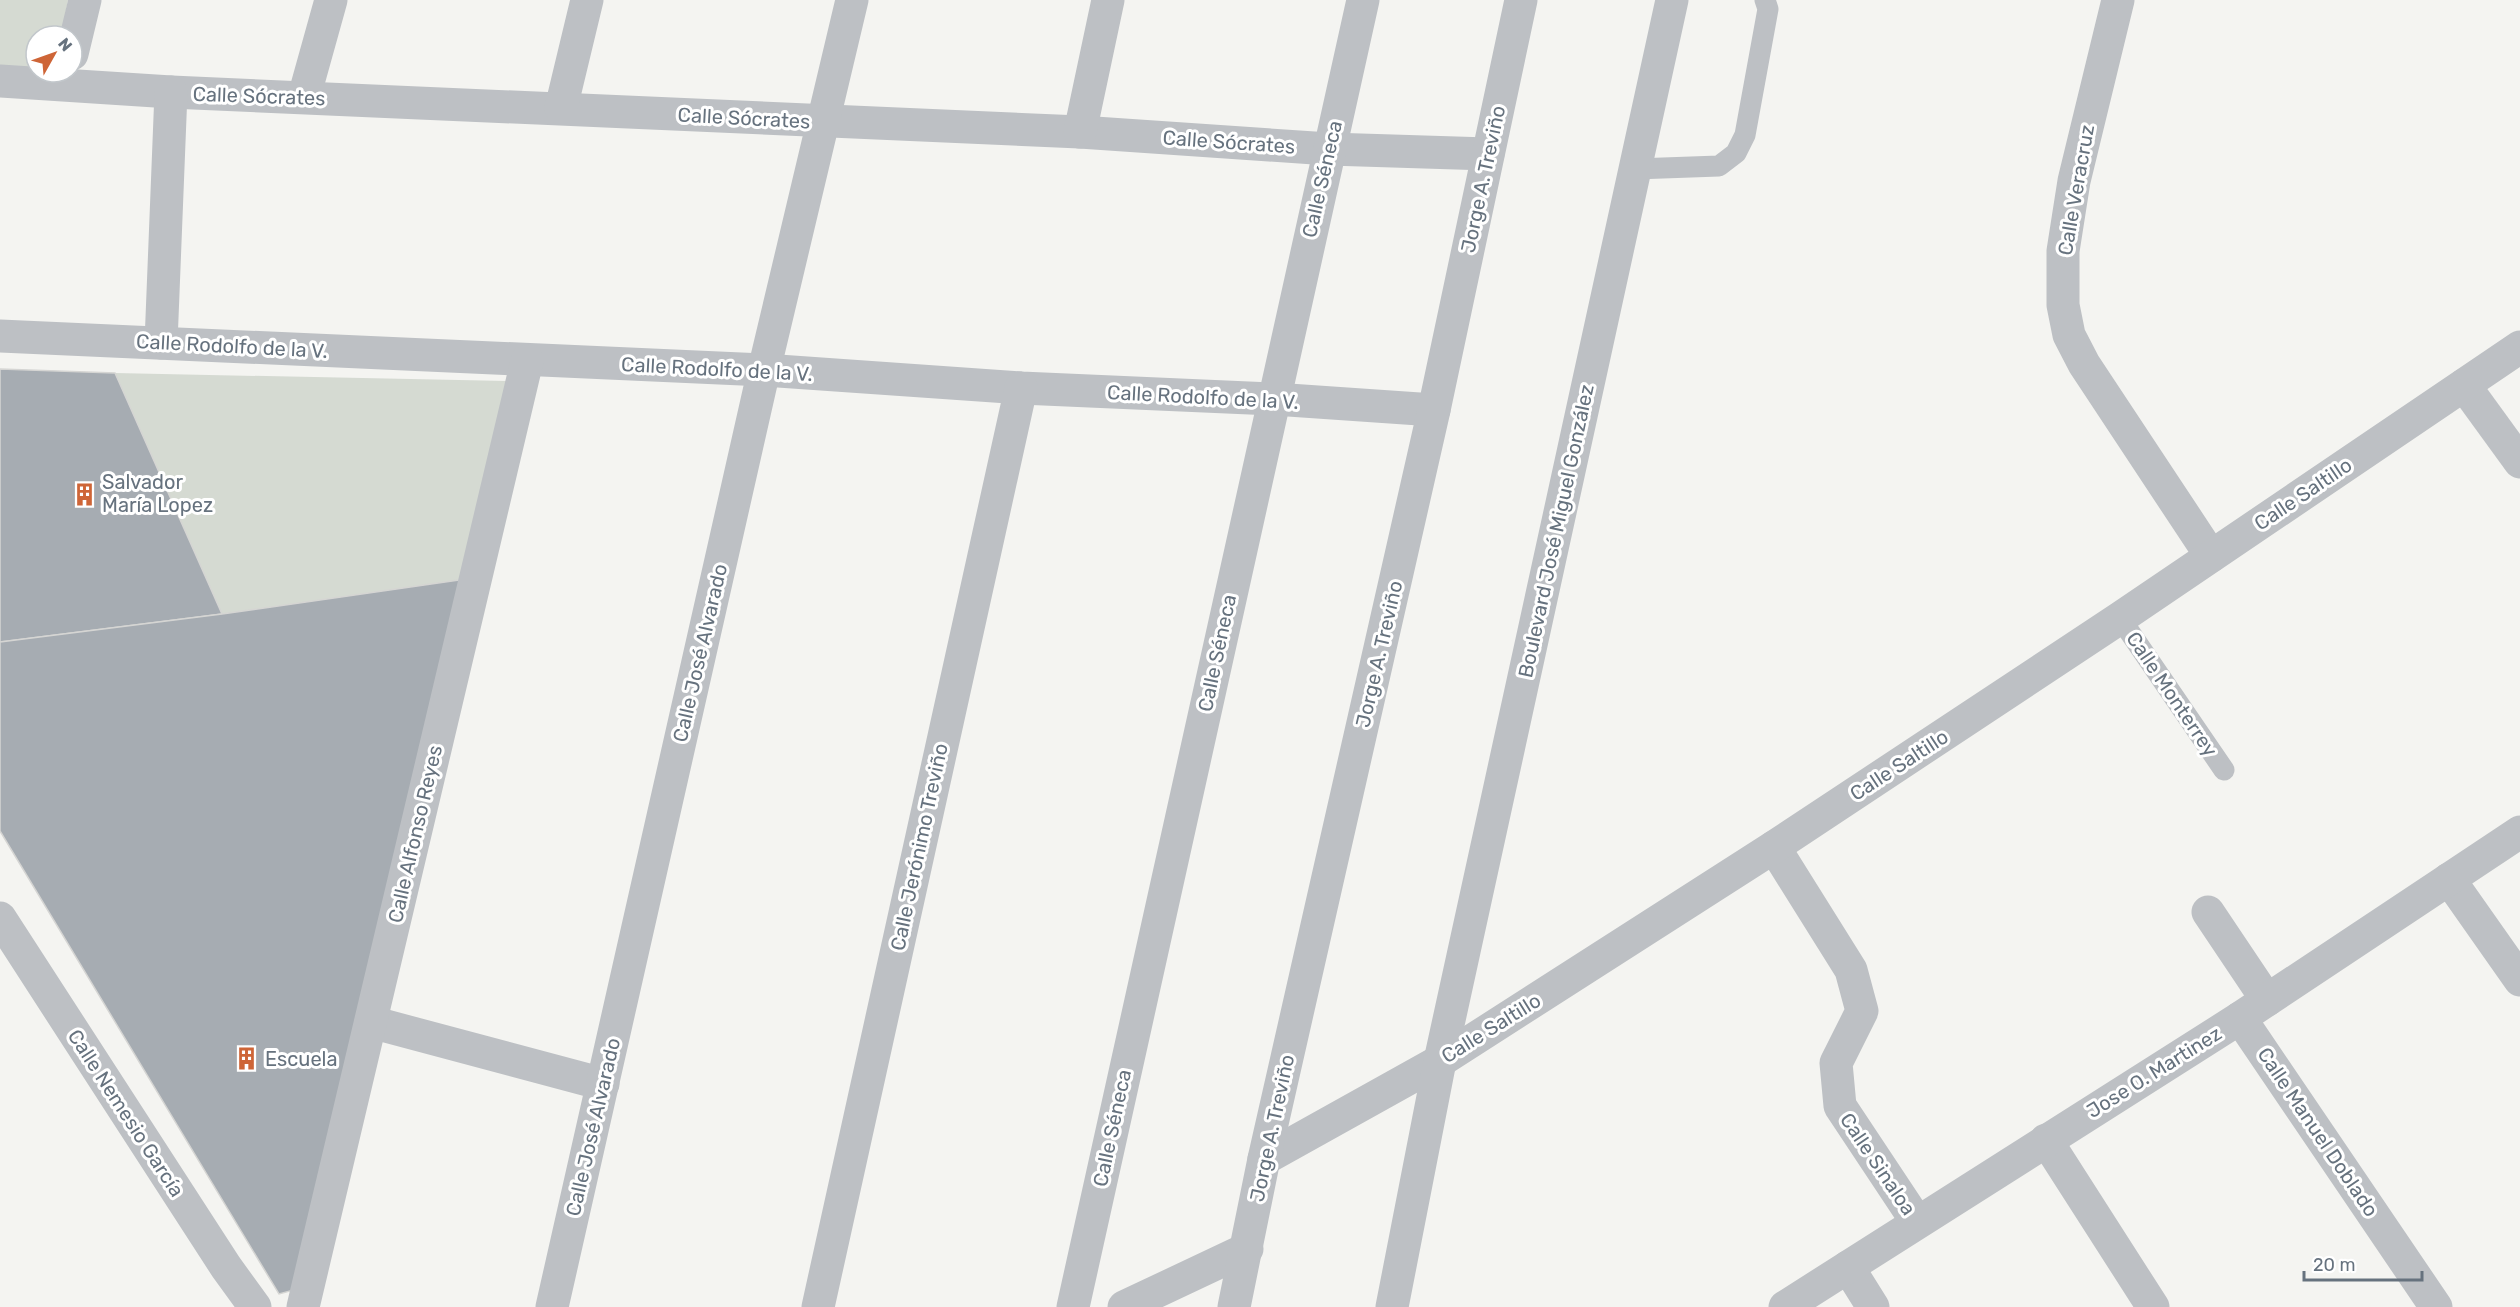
<svg xmlns="http://www.w3.org/2000/svg" width="2520" height="1307" font-family="Rubik,sans-serif">
  <rect width="100%" height="100%" fill="#f4f4f1"/>
  <g fill="#d5dad2">
    <path d="M0,0h68l-7,36h-25v32l-36,-1z"/>
    <path d="M115,373l392,8 -41,198 -244,35z"/>
  </g>
  <g fill="#a6acb2" stroke="#d5d5d3" stroke-width="1.5">
    <path d="M0,369l115,4 107,241 -222,28z"/>
    <path d="M466,579l-161,708 -26,7 -279,-463v-189l222,-28z"/>
  </g>
  <g fill="none" stroke-linecap="round" stroke-linejoin="round">
    <g stroke="#bdc0c4" stroke-width="21">
      <path d="M1635,169l84,-3 17,-13 9,-18 23,-126 -3,-9"/>
      <path d="M2120,618l104,152"/>
    </g>
    <g stroke="#bdc0c4" stroke-width="33">
      <path d="M2118,0l-44,181 -11,70v54l6,30 15,29 127,192"/>
      <path d="M72,54l13,-54"/>
      <path d="M0,81l171,11 909,40 249,17 159,5"/>
      <path d="M304,97l27,-97"/>
      <path d="M561,108l26,-108"/>
      <path d="M1080,132l28,-132"/>
      <path d="M0,336l764,34 257,18 253,11 160,11"/>
      <path d="M161,343l10,-251"/>
      <path d="M2464,385l56,77"/>
      <path d="M1774,847l77,123 11,41 -26,52 4,43 77,116"/>
      <path d="M2449,879l71,101"/>
      <path d="M2208,912l59,88"/>
      <path d="M0,918l226,349 29,40"/>
      <path d="M2240,1018l196,289"/>
      <path d="M371,1022l232,62"/>
      <path d="M2046,1140l107,167"/>
      <path d="M1264,1159l176,-98 334,-214 346,-229 400,-271"/>
      <path d="M1848,1267l25,40"/>
      <path d="M303,1307l224,-946"/>
      <path d="M552,1307l212,-937 88,-370"/>
      <path d="M818,1307l203,-919"/>
      <path d="M1073,1307l290,-1307"/>
      <path d="M1124,1307l123,-58"/>
      <path d="M1392,1307l48,-246 232,-1061"/>
      <path d="M1785,1307l455,-289 280,-186"/>
    </g>
    <path stroke="#bdc0c4" stroke-width="33" d="M1234,1307l30,-148 170,-749 87,-410"/>
  </g>
  <defs>
    <symbol id="building-bare" viewBox="-9 -9 18 18"><path d="M-4-6H4V6H1V3H-1V6H-4ZM-2.5-4.3h1.7v1.8h-1.7ZM.8-4.3h1.7v1.8H.8ZM-2.5-1h1.7V.8h-1.7ZM.8-1h1.7V.8H.8Z" fill="#ce6537" stroke="#fff" stroke-width="2.5" paint-order="stroke"/></symbol>
  </defs>
  <g fill-rule="evenodd">
    <use href="#building-bare" x="68" y="478" width="33" height="33"/>
    <use href="#building-bare" x="230" y="1042" width="33" height="33"/>
  </g>
  <g text-anchor="middle" stroke-width="6" stroke-linejoin="round" paint-order="stroke">
    <g font-size="20" fill="#66727e" stroke="#fff">
      <text transform="translate(259 96) rotate(2)" y="7">Calle Sócrates</text>
      <text transform="translate(744 118) rotate(3)" y="7">Calle Sócrates</text>
      <text transform="translate(1229 142) rotate(4)" y="7">Calle Sócrates</text>
      <text transform="translate(1322 179) rotate(-77)" y="7">Calle Séneca</text>
      <text transform="translate(1483 179) rotate(-78)" y="7">Jorge A. Treviño</text>
      <text transform="translate(2076 190) rotate(-80)" y="7">Calle Veracruz</text>
      <text transform="translate(232 346) rotate(3)" y="7">Calle Rodolfo de la V.</text>
      <text transform="translate(717 369) rotate(3)" y="7">Calle Rodolfo de la V.</text>
      <text transform="translate(1203 397) rotate(3)" y="7">Calle Rodolfo de la V.</text>
      <text transform="translate(2303 494) rotate(-34)" y="7">Calle Saltillo</text>
      <text transform="translate(1556 531) rotate(-78)" y="7">Boulevard José Miguel González</text>
      <text transform="translate(700 653) rotate(-77)" y="7">Calle José Alvarado</text>
      <text transform="translate(1217 653) rotate(-78)" y="7">Calle Séneca</text>
      <text transform="translate(1379 654) rotate(-77)" y="7">Jorge A. Treviño</text>
      <text transform="translate(2172 694) rotate(56)" y="7">Calle Monterrey</text>
      <text transform="translate(1899 765) rotate(-33)" y="7">Calle Saltillo</text>
      <text transform="translate(415 834) rotate(-77)" y="7">Calle Alfonso Reyes</text>
      <text transform="translate(919 847) rotate(-78)" y="7">Calle Jerónimo Treviño</text>
      <text transform="translate(1491 1028) rotate(-32)" y="7">Calle Saltillo</text>
      <text transform="translate(2154 1072) rotate(-32)" y="7">Jose O. Martinez</text>
      <text transform="translate(126 1113) rotate(57)" y="7">Calle Nemesio García</text>
      <text transform="translate(593 1127) rotate(-77)" y="7">Calle José Alvarado</text>
      <text transform="translate(1112 1128) rotate(-78)" y="7">Calle Séneca</text>
      <text transform="translate(1272 1128) rotate(-78)" y="7">Jorge A. Treviño</text>
      <text transform="translate(2318 1132) rotate(56)" y="7">Calle Manuel Doblado</text>
      <text transform="translate(1878 1164) rotate(56)" y="7">Calle Sinaloa</text>
    </g>
    <g font-size="20" fill="#66727e" stroke="#fff" text-anchor="start">
      <text x="102" y="489">Salvador<tspan x="102" dy="23">María Lopez</tspan></text>
      <text x="265" y="1066">Escuela</text>
    </g>
  </g>
  <g transform="translate(54 54) rotate(50)"><circle r="28" fill="#ffffff" stroke="#c2c7cb" stroke-width="1.5"/>
  <path d="M0-4.5L10 22L0 15L-10 22Z" fill="#ce6537"/>
  <text y="-9" font-size="16" font-weight="bold" text-anchor="middle" fill="#66727e">N</text>
  </g>
  <path d="M2304 1271v9h118v-9" fill="none" stroke="#66727e" stroke-width="3"/>
  <text x="2313" y="1271" font-size="18" fill="#66727e" stroke="#ffffff" stroke-width="4.5" paint-order="stroke">20 m</text>
</svg>
